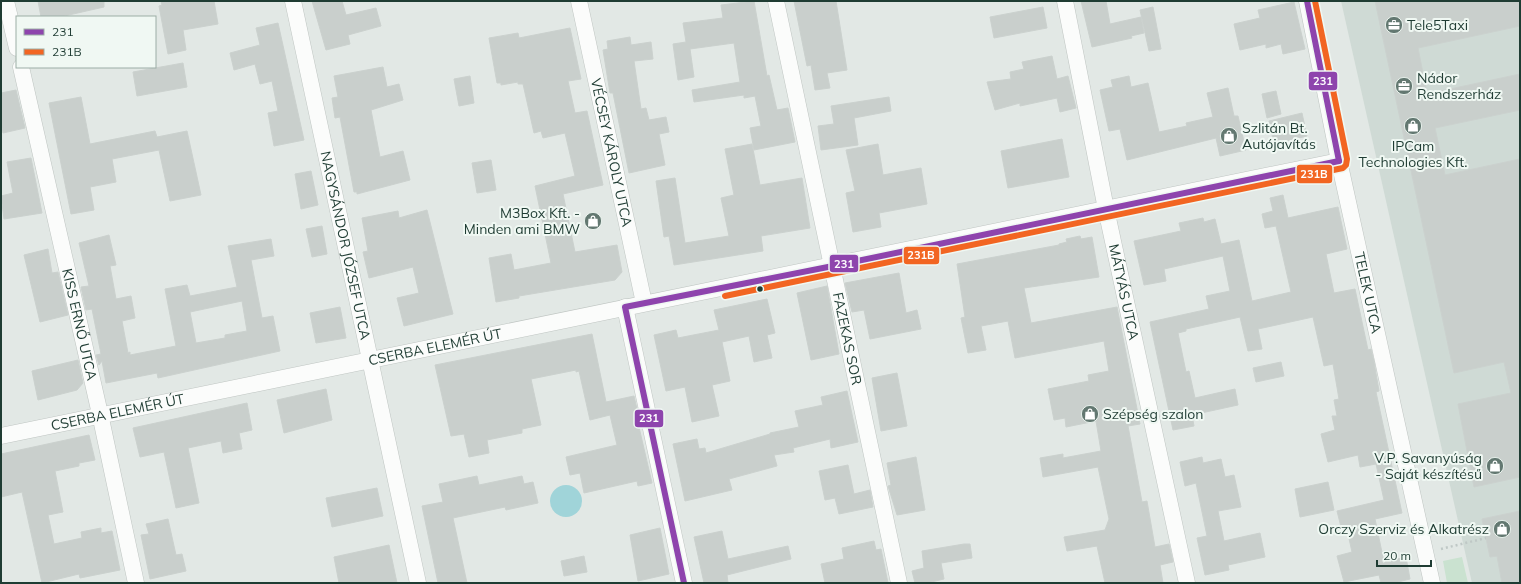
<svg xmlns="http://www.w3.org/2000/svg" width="1521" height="584" font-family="Mulish,sans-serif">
  <rect width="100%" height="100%" fill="#e2e8e5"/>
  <path fill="#cfdad5" d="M1341,1h179v582h-48z"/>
  <path fill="#cae2d0" d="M1462,557l6,26h-21l-4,-22z"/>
  <circle fill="#a0d4d9" cx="566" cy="501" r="16"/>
  <g fill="#c9cfcc" stroke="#cbd1ce" fill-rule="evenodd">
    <path d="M38,1h66v6l-44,10h-19z"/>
    <path d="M161,1h53l4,23 -35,6 3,20 -18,4 -9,-48 3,-1z"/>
    <path d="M312,1h30l4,14 30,-7 5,18 -33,9 2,9 -24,6z"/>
    <path d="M754,1l13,75 2,-1 8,35 11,-2 7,34 -41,8 -4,-22 11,-2 -6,-30 -11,2v-3l-50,7 -2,-12 48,-8 -6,-39 -44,6 4,28 -16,3 -5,-36 13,-2 -3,-19 40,-5 -2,-13z"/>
    <path d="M794,1h42l11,69 -20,3 3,15 -15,2 -4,-25 -4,1z"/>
    <path d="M1081,1h25l4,23 31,-7 3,16 -13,3 1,2 -40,9z"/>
    <path d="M1375,1h145v25l-102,22 9,46 93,-20v36l-85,18 10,47 75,-16v318l-46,10 -16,-83 53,-11 -7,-31 -50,11z"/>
    <path d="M1294,2l11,47 -22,5 -2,-10 -15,4v-4l-26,6 -6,-26 26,-6 -2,-8z"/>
    <path d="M1043,7l4,21 -53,10 -4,-21z"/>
    <path d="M1153,7l8,42 -12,2 -9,-41z"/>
    <path d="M278,23l26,117 -30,6 -6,-33 10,-2 -6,-30 -12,3 -5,-20 -21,6 -4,-17 30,-8 -4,-17z"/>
    <path d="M570,28l11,51 -13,2 7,32 12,-2 16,74 -40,9 12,58 42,-7 5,27 -7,8 -96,16v2l-23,4 -7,-44 22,-4 3,16 37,-7 -16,-77 40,-10 -10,-43 -22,5 -2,-7 -7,2 -11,-49h-5v-2l-17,3v-2h-4l-8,-45 29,-5 1,5z"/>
    <path d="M630,37l1,8 20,-3 2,17 -19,2 7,48 5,-1 3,12 17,-3 3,15 -10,2 6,31 -36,8 -16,-80h-3l-7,-43 5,-1 -1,-8z"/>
    <path d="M1052,56l5,23 11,-3 8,32 -16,4 -3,-14 -37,8v-3l-25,7 -8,-28 24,-3 -1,-7 14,-3 -2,-7z"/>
    <path d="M183,63l4,24 -50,9 -4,-24z"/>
    <path d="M383,67l4,20 12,-3 4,16 -32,10 9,47 23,-6 7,29 -53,14v-2h-3l-14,-75 -5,1 -3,-20 6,-1 -4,-21z"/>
    <path d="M470,76l4,27 -15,3 -5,-27z"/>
    <path d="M1129,76l2,11 17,-4 11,49 28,-6 -1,-3 27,-6 -6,-24 21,-5 6,28h4l8,34 -26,6 -4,-18 -89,22 -7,-31 -11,2 -9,-41 13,-3 -2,-7z"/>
    <path d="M16,90l9,38 -22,5 -2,-10v-30z"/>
    <path d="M1276,91l5,23 -14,4 -5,-24z"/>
    <path d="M81,97l9,47 65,-13 2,6 30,-6 14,64 -31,6 -11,-51 -47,9 4,23 -26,5 4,23 -23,4 -22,-111z"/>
    <path d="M889,97l2,14 -37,7 4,27 -37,5 -3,-24 16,-2 -3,-18z"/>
    <path d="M1302,113l5,23 -33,8 -5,-23z"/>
    <path d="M1062,139l7,38 -61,11 -7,-37z"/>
    <path d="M752,144l8,41 42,-7 8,50 -49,8 2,15 -89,14 -5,-29 -5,1 -8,-56 19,-3 10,65 44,-7 -8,-38 13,-3 -9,-46z"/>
    <path d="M878,144l5,31 38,-7 6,36 -48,9 2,14 -28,5 -7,-39 9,-2 -9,-41z"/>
    <path d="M31,158l11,55 -38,6 -3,-23 12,-3 -6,-31z"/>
    <path d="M491,160l5,30 -19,3 -5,-30z"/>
    <path d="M311,171l7,34 -17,4 -6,-35z"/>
    <path d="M1283,195l5,23 50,-11 9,42 -21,5 8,39 21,-4 13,61 3,-1 3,13 5,29 -3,1 26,121 -27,6 9,43 22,-5 4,22 -16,4h-13l-2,-8 -35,7 -7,-26 15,-4 -6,-27 -5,2 -4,-16 47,-11 -8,-36 -16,3 -2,-12 -30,7 -7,-28 14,-4 -3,-14h5l-3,-16 5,-1 -6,-35 -9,2 -11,-49 -55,12 4,20 -14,2 -8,-34 -54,12v2l-8,2 8,39 3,-1 6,27 40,-9 3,16 -46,10 2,11 -21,4 -23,-108 59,-13 -3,-13 24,-5 -7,-35 -59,13 2,12 -22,4 -10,-44 47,-10 -2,-8 24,-5 1,4 11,-3 6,25 18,-4 13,61 39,-9 -15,-66 -11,2 -3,-14 11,-3 -3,-13z"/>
    <path d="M427,210l26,104 -49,12 -7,-28 22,-5 -6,-26 -44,11 -6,-26 5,-1 -6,-33 36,-7 1,7z"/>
    <path d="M322,226l5,28 -15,3 -6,-28z"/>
    <path d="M109,235l7,30 -6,1 6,33 15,-3 4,22 -13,3 6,32 2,-1v3l46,-9 -11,-57 22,-4 3,11 47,-9 -9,-41 43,-7 3,17 -23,4 11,58 11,-2 7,35 -122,27 -1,-5 -51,10 -4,-22 -3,4 -3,-10 5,-1 -9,-45 -6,1 -5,-23 8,-1 -10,-43zM242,301l5,30 -22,4v3l-29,5 -6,-31z"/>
    <path d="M1080,236l1,3 11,-2 7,40 -75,11 7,35 86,-16 23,117 -12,2 14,76 5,-1 8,46 14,-3 4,18 -13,3 3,18h-58l-8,-37 -30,5 -3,-14 41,-7 4,-11 -11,-52 -55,10 -3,-19 23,-4v4l38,-7 -5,-30 -30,6 -1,-9 -11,2 -6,-31 41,-8 -1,-6 21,-4 -5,-30 -89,17 -7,-37 -27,5 5,24 -18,3 -7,-35 4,-1 -8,-53 102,-19v-1l8,-2 -1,-3z"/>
    <path d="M48,249l4,24 6,-1 10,43 -28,7 -16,-67z"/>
    <path d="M899,273l7,40 11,-3 4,19 -51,10 -6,-29 -12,2 -7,-29z"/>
    <path d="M827,286l12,68 -28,6 -14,-67z"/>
    <path d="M767,299l8,34 -8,2 5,23 -18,4 -5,-26 -27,6 8,39 -18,4 7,31 -27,6 -7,-35 -19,4 -12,-56 22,-5 2,8 41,-8 -5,-20z"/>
    <path d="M340,307l6,31 -30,5 -6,-30z"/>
    <path d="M592,334l14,68 28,-6 3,13 -2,1 17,73 -14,3 -1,-5 -53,12 -4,-20 -10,2 -4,-18 51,-12 -7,-30 -20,5 -11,-49 -3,1v-2l-45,9 10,46 -19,4v4l-35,7 2,13 -20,4 -5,-23 -13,2 -16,-71z"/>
    <path d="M78,360l5,23 -6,7 -39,10 -6,-29z"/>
    <path d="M1281,362l3,14 -28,6 -3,-14z"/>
    <path d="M897,373l10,53 -26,5 -9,-53z"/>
    <path d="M326,389l6,31 -48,13 -7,-33z"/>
    <path d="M847,391l11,51 -27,6 -1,-9 -37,9 1,4 -20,3 3,11 -48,13 3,11 -47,11 -12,-57 24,-5 2,10 6,-1 1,5 64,-19v-1l29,-6 -4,-16 28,-6 -2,-8z"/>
    <path d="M247,403l5,27 -13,3 3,16 -19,4 -2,-12 -33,7 11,55 -23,5 -12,-56 -24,5 -7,-29z"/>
    <path d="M89,435l6,25 -16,3v3l-24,5 8,41 -15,3 6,29 28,-6 -1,-6 20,-4v5l11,-2 8,39 -40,8 -1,-4 -37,9 -20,-91 -21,5v-43z"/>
    <path d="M916,457l9,53 -28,5 -9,-29 3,-1 -4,-22z"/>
    <path d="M1202,457l1,6 18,-4 4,18 9,-2 7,32 -23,4 6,30 36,-8 5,24 -37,8 1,5 -24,5 -8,-37 10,-2 -11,-53 -11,3 -5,-24z"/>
    <path d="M848,465l6,29 16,-4 3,17 -34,7 -4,-16 -10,2 -6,-29z"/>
    <path d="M477,476l2,9 43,-9 2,8 9,-2 5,21 -32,7 -1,-3 -52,11 14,65h-29l-16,-77 21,-4 -4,-18z"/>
    <path d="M1328,482l6,28 -34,7 -5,-28z"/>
    <path d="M377,488l6,28 -51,11 -6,-29z"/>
    <path d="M1520,511v72h-18l-5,-27 -7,1 -8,-38z"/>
    <path d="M168,519l8,36 6,-1 4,17 -36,8 -9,-44 8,-1 -3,-10z"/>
    <path d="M660,528l9,46 -31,7 -8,-46z"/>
    <path d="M722,531l6,28 60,-13 3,13 -64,16 1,8h-24l-10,-46z"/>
    <path d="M874,541l2,9 5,-1 7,34h-63l-4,-19 23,-5 -2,-11z"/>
    <path d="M964,544h6l2,14 -31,5 3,16 -17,4h-12l-3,-12 12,-3 -2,-17z"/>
    <path d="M389,545l8,38h-58l-5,-26z"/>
    <path d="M584,556l3,16 -23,4 -3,-15z"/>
  </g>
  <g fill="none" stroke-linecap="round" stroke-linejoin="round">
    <defs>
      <g id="minor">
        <path d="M6,1l11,47"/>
        <path id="s1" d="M293,1l125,582"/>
        <path id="s2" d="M579,1l65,302"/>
        <path id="s3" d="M776,1l123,582"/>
        <path id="s4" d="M1065,1l41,208 81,374"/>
        <path id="s5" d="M1307,1l32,160 93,422"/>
        <path id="s6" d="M21,67l79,347 36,169"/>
        <path d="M625,307l59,276"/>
        <path id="s7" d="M1,436l1338,-275"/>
      </g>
    </defs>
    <use href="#minor" stroke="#bfc5c2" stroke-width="17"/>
    <path stroke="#bfc8c6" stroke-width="2.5" stroke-dasharray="2 3" stroke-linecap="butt" d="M1441,549l45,-11"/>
    <use href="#minor" stroke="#fbfcfb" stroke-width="16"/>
    <defs>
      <g id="bus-1">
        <path d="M1307,1l32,160"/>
        <path d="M684,583l-59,-276 208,-41 506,-105"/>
      </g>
      <path id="bus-2" d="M725,296l618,-128 3,-3 1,-6 -32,-158"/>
    </defs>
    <use href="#bus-1" stroke="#f0f8f3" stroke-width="9"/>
    <use href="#bus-2" stroke="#f0f8f3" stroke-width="9"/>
    <use href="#bus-1" stroke="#8e44ad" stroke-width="6"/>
    <use href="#bus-2" stroke="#f26522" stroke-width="6"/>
  </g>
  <defs>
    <symbol id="office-disc" viewBox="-11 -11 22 22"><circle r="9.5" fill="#637871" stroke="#f0f8f3"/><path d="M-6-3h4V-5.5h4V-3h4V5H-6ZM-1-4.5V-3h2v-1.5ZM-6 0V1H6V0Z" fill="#fff"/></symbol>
    <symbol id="shop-disc" viewBox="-11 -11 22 22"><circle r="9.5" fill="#637871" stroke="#f0f8f3"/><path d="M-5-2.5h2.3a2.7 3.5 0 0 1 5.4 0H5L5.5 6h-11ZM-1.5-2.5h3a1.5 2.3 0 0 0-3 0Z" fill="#fff"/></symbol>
  </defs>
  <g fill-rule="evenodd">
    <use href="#office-disc" x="1384" y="15" width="20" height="20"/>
    <use href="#office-disc" x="1394" y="76" width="20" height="20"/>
    <use href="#shop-disc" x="1403" y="116" width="20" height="20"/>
    <use href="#shop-disc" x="1219" y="126" width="20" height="20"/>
    <use href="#shop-disc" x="583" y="211" width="20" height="20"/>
    <use href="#shop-disc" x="1080" y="404" width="20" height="20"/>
    <use href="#shop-disc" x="1485" y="456" width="20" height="20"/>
    <use href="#shop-disc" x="1492" y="519" width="20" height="20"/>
  </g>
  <circle fill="#1f3c33" stroke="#f0f8f3" stroke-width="1.5" cx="760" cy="289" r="3.5"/>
  <g text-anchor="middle" stroke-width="4" stroke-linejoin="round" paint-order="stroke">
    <g font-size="14" fill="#1f3c33" stroke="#f0f8f3" text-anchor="start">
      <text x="1407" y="30">Tele5Taxi</text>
      <text x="1417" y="83">Nádor<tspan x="1417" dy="16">Rendszerház</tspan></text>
      <text x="1242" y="133">Szlitán Bt.<tspan x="1242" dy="16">Autójavítás</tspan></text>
      <text x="1413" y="151" text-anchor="middle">IPCam<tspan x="1413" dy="16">Technologies Kft.</tspan></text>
      <text x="580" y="218" text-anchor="end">M3Box Kft. -<tspan x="580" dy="16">Minden ami BMW</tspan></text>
      <text x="1103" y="419">Szépség szalon</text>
      <text x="1482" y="463" text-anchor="end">V.P. Savanyúság<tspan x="1482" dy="16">- Saját készítésű</tspan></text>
      <text x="1489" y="534" text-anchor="end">Orczy Szerviz és Alkatrész</text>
    </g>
    <g font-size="14" fill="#1f3c33" stroke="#f0f8f3">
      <text dy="5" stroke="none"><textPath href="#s2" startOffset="155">VÉCSEY KÁROLY UTCA</textPath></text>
      <text dy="5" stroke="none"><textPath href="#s1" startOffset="250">NAGYSÁNDOR JÓZSEF UTCA</textPath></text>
      <text dy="5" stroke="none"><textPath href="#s4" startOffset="297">MÁTYÁS UTCA</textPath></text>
      <text dy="5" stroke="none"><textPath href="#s5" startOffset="298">TELEK UTCA</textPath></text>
      <text dy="5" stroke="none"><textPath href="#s6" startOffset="264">KISS ERNŐ UTCA</textPath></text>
      <text dy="5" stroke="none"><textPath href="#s3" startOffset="345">FAZEKAS SOR</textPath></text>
      <text dy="5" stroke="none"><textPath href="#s7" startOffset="443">CSERBA ELEMÉR ÚT</textPath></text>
      <text dy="5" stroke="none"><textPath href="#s7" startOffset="119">CSERBA ELEMÉR ÚT</textPath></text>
    </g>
  </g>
  <g stroke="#f0f8f3" stroke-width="1.5">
    <rect x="1308" y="71" width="30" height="20" rx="4" fill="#8e44ad"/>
    <rect x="1296" y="164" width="37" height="20" rx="4" fill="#f26522"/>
    <rect x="903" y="246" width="37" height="19" rx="4" fill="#f26522"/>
    <rect x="829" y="254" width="30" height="19" rx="4" fill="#8e44ad"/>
    <rect x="634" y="409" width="30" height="19" rx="4" fill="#8e44ad"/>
  </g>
  <g font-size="11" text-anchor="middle" font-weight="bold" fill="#fff">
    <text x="1323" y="85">231</text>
    <text x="1314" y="178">231B</text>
    <text x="921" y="259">231B</text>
    <text x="844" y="268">231</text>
    <text x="649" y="422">231</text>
  </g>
  <rect width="1521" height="584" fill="none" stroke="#1f3c33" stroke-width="4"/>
  <rect x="16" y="16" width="140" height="52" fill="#f0f8f3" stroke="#9cada6"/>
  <rect x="24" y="29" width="20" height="6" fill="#8e44ad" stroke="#9cada6"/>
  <text x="52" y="36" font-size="12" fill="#1f3c33">231</text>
  <rect x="24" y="49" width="20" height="6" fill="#f26522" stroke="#9cada6"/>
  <text x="52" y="56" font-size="12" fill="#1f3c33">231B</text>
  <path d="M1377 560v6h54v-6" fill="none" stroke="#1f3c33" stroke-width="2"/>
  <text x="1383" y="560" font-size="12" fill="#1f3c33" stroke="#f0f8f3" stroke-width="3" paint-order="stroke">20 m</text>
</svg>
